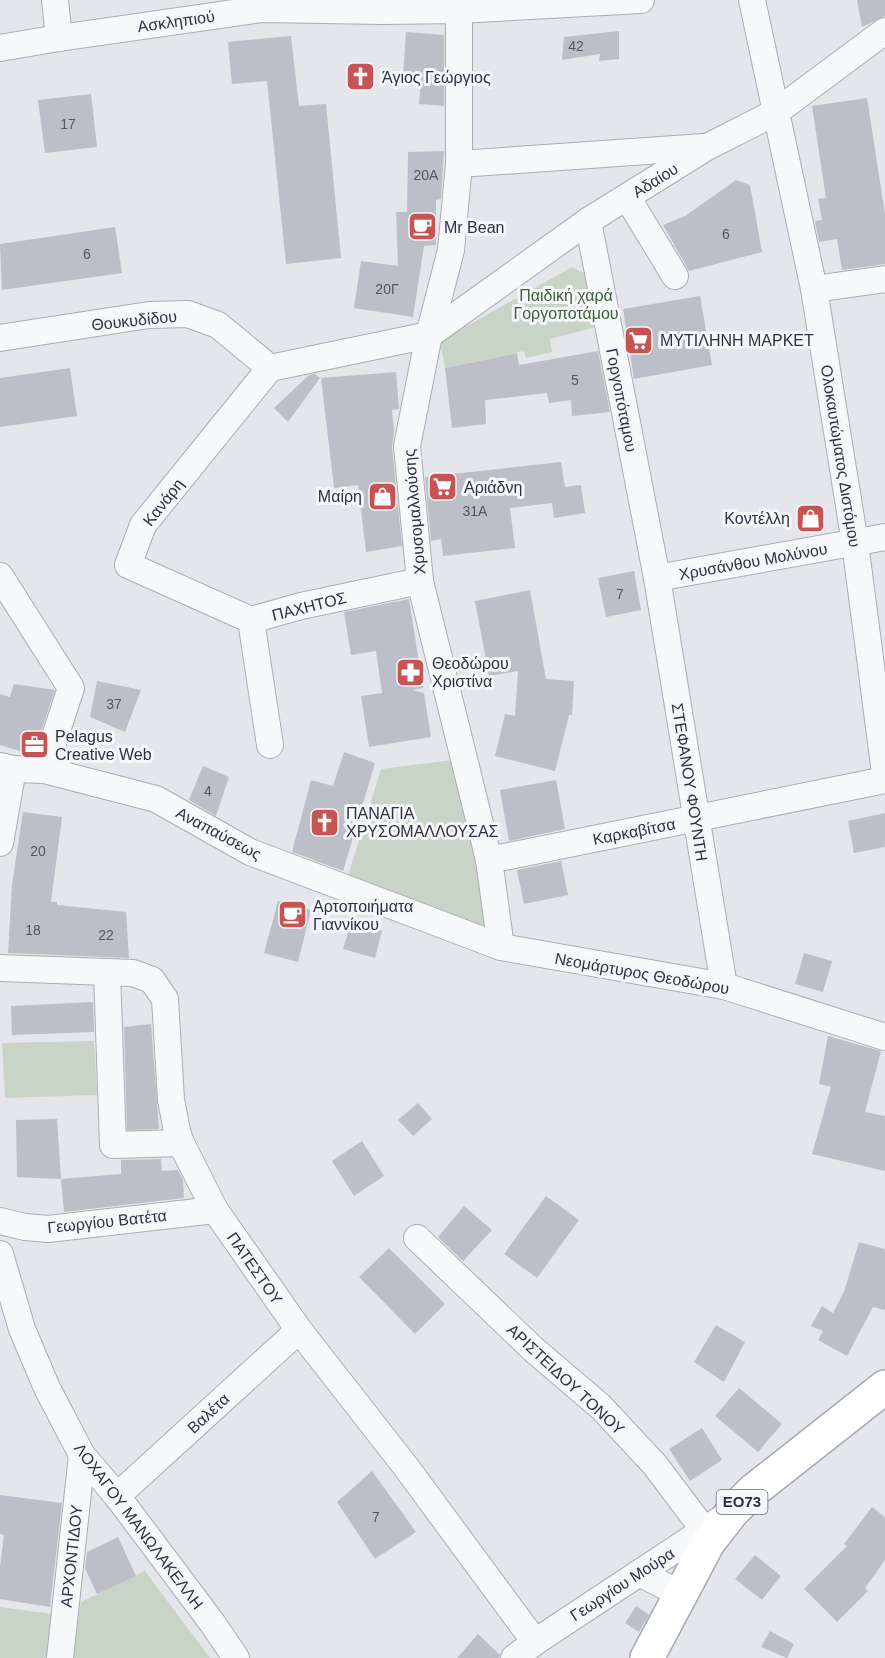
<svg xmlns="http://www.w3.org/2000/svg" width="885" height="1658" font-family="Helvetica,sans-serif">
  <rect width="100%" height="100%" fill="#e5e6eb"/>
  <g fill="#c8d5c6">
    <path d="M572,267l19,10 9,49 -50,13 2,13 -26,6 -2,-7 -79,17 -5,-27z"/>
    <path d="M461,759l30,179 -144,-59 34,-110z"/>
    <path d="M94,1041l3,54 -92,3 -3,-55z"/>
    <path d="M145,1571l65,87h-139l10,-56z"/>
    <path d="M0,1607l52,7 -5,44h-47z"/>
  </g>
  <g fill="#bcbfc8">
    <path d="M857,0h28v16l-23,11z"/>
    <path d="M619,31v28l-20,2 1,-7 -38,6 2,-23z"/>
    <path d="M406,32l38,3v71l-25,-2 2,-26 -18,-1z"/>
    <path d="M291,36l8,70 27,-2 15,154 -55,6 -19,-183 -35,3 -4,-42z"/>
    <path d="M91,94l6,53 -52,6 -7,-53z"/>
    <path d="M867,98l18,116v50l-43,6 -5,-31 -18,3 -4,-21 7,-1 -4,-21 8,-1 -14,-92z"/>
    <path d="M444,151l-3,48 -5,1v45l-12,1 -11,71 -59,-9 7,-47 37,5 -2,-54h11l1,-60z"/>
    <path d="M736,180l14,5 12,67 -73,19 -26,-46 22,-9z"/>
    <path d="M115,227l7,46 -120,17 -2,-46z"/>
    <path d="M700,296l12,69 -78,14 -11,-70z"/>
    <path d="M598,351l12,61 -38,4 -1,-16 -22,3 -2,-10 -62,7 1,24 -34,4 -7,-60 72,-15 2,12z"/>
    <path d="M70,368l7,48 -77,11v-49z"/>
    <path d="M396,372l3,37 -7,1 2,22 -2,15 10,99 -36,6 -8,-67 -24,3 -13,-110z"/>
    <path d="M315,374l5,4 -32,44 -14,-14 35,-33z"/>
    <path d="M561,462l4,25 16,-2 4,28 -31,5 -2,-15 -42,5 5,40 -72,8 -2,-17 -10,2 -6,-64z"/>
    <path d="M634,571l7,39 -35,7 -8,-39z"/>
    <path d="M530,590l16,89 28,2 -2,34h-3l-14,56 -60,-15 10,-42 10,2 3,-45 -29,5 -14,-75z"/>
    <path d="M409,599l14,89 -11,2 12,3 7,44 -62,10 -8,-51 21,-3 -6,-42 -25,4 -7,-43z"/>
    <path d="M97,681l44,9 -16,42 -35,-15z"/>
    <path d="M14,684l41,6 -22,65 -33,-10v-51l10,3z"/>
    <path d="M344,752l31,11 -32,108 -51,-19 19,-72 22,6z"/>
    <path d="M203,766l26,11 -13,39 -27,-16z"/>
    <path d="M556,780l9,49 -56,12 -9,-51z"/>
    <path d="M23,812l39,5 -11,85h6v3l69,7 3,46 -121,-5 4,-68z"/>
    <path d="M885,813v34l-31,6 -6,-32z"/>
    <path d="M561,861l7,34 -44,9 -7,-34z"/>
    <path d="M278,901l33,9 -13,52 -34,-9z"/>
    <path d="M351,922l31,9 -7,27 -32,-9z"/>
    <path d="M804,953l28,8 -9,31 -28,-8z"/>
    <path d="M93,1002l1,30 -82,3 -1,-29z"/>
    <path d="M151,1024l8,105 -32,1 -3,-103z"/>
    <path d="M828,1036l53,15 -16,61 20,4v55l-73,-17 19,-67 -12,-3z"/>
    <path d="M418,1103l14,16 -19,17 -15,-16z"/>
    <path d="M57,1119l4,60 -44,-2 -1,-57z"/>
    <path d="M362,1141l22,35 -30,20 -22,-35z"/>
    <path d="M161,1159l1,12 16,-1 5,10 1,18 -120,14 -3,-33 60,-5v-14z"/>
    <path d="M546,1196l33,24 -42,58 -33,-24z"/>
    <path d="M464,1206l28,24 -29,31 -25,-24z"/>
    <path d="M859,1242l26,7v61l-12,-3 -26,49 -29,-16 5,-9 -12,-5 11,-20 11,7 11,-21z"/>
    <path d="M389,1248l56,56 -30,30 -56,-57z"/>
    <path d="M716,1325l29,17 -21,40 -30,-20z"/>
    <path d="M739,1388l43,36 -24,28 -43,-36z"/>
    <path d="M702,1428l20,32 -32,21 -21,-32z"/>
    <path d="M372,1471l44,61 -41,27 -38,-57z"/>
    <path d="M0,1495l62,8 -12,104 -50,-8v-32l4,-32 -4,-1z"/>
    <path d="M872,1507l13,10v43l-20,28 3,3 -31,31 -33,-33 43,-43 -3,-2z"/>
    <path d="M118,1537l18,39 -39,18 -12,-26 2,-16z"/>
    <path d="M755,1555l26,21 -19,24 -27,-21z"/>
    <path d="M636,1606l13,9 -10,17 -14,-9z"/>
    <path d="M770,1631l24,13 -7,14 -26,-11z"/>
    <path d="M478,1634l22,21 -1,3h-42z"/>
  </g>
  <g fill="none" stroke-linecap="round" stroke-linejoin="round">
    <defs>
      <g id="street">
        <path d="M55,0l4,38"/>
        <path d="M459,0v164l-8,86 -22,85 -22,111 13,135 69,279 12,87"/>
        <path d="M752,0l62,289 41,254 30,230"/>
        <path d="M0,48l59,-10 203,-29 121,2 76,-1 182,-10"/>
        <path d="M459,164l245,-17"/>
        <path d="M627,197l48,79"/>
        <path d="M588,221l69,357 67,408"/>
        <path d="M814,289l71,-10"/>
        <path d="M0,338l149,-23 39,-1 30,11 52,43 159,-33 159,-114 119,-74 69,-35 109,-81"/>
        <path d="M0,576l71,112 -27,82"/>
        <path d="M657,578l228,-41"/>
        <path d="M251,620l-123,-55 15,-40 127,-157"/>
        <path d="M251,620l50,-14 119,-25"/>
        <path d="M251,620l19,125"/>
        <path d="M0,766l13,3 31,1 112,29 94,53 251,95 223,39 161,51"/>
        <path d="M0,843l13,-74"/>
        <path d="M489,860l396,-80"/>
        <path d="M0,968l133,5 19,7 13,19 6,101 6,31 4,12 34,67 84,120 107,137 129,175"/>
        <path d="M107,972l6,173 68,-2"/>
        <path d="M0,1221l25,6 23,2 167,-19"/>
        <path d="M417,1238l116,111 68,58 54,58 49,65"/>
        <path d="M0,1254l22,75 25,59 35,67 35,41 96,128 23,34"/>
        <path d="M117,1496l182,-166"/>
        <path d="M639,1573l42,21"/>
        <path d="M60,1658l22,-203"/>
        <path d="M514,1658l21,-16 183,-121"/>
      </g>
      <path id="primary" d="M647,1658l61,-115 24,-31 21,-21 132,-104"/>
    </defs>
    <use href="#street" stroke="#aaacb5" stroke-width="28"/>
    <use href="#primary" stroke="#a5a9b6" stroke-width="36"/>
    <use href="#street" stroke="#f7f8fa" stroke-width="26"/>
    <use href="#primary" stroke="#fff" stroke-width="33"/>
  </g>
  <defs>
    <symbol id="church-square" viewBox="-11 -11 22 22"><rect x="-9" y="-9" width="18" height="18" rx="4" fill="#c65454" stroke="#f4f6f9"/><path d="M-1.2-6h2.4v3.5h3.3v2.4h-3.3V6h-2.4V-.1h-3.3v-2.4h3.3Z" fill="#fff"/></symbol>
    <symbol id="cafe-square" viewBox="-11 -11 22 22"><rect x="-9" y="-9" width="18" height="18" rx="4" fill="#c65454" stroke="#f4f6f9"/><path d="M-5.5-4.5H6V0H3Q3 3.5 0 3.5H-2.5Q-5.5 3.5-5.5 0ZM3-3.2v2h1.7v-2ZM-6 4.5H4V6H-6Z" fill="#fff"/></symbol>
    <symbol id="supermarket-square" viewBox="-11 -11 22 22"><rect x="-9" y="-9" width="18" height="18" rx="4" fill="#c65454" stroke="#f4f6f9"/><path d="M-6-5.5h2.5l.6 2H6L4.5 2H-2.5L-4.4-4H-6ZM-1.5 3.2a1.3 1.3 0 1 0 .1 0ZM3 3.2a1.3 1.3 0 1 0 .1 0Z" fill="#fff"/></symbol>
    <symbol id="shop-square" viewBox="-11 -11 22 22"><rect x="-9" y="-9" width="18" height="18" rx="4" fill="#c65454" stroke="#f4f6f9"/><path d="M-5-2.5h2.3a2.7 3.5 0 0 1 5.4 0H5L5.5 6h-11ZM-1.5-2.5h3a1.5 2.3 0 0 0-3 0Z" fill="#fff"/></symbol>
    <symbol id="pharmacy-square" viewBox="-11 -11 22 22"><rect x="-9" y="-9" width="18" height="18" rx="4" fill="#c65454" stroke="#f4f6f9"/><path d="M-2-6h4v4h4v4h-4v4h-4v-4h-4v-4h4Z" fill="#fff"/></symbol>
    <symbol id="office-square" viewBox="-11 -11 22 22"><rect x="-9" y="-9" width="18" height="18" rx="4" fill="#c65454" stroke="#f4f6f9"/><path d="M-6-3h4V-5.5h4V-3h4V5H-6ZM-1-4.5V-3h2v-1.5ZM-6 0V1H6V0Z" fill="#fff"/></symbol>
  </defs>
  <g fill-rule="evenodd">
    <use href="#church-square" x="344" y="60" width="33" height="33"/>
    <use href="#cafe-square" x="406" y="210" width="33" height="33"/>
    <use href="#supermarket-square" x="622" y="324" width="33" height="33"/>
    <use href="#supermarket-square" x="426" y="470" width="33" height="33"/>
    <use href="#shop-square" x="366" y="480" width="33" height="33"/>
    <use href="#shop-square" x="794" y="502" width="33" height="33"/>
    <use href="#pharmacy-square" x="394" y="656" width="33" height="33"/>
    <use href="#office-square" x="18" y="728" width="33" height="33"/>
    <use href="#church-square" x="308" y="806" width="33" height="33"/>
    <use href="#cafe-square" x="276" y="898" width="33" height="33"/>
  </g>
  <g text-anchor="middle" stroke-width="6" stroke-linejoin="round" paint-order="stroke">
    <g font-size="14" fill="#515564">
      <text x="576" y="51">42</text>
      <text x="68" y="129">17</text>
      <text x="426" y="180">20Α</text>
      <text x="726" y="239">6</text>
      <text x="87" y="259">6</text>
      <text x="387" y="294">20Γ</text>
      <text x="575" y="385">5</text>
      <text x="475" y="516">31Α</text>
      <text x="620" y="599">7</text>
      <text x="114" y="709">37</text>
      <text x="208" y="796">4</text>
      <text x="38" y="856">20</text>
      <text x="33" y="935">18</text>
      <text x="106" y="940">22</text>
      <text x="376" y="1522">7</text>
    </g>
    <rect fill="#f4f6f9" stroke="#696d7a" stroke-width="1.5" x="716.5" y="1490" width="51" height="24" rx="4.5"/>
    <g font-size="15" font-weight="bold" fill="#2d3243">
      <text x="742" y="1507">ΕΟ73</text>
    </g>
    <g font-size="16" fill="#2d3243" stroke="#f4f6f9">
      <text transform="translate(176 21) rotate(-8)" y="6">Ασκληπιού</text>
      <text transform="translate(655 180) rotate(-32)" y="6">Αδαίου</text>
      <text transform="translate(134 320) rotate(-6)" y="6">Θουκυδίδου</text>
      <text transform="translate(622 400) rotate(79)" y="6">Γοργοπόταμου</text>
      <text transform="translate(841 456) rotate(81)" y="6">Ολοκαυτώματος Διστόμου</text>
      <text transform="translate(163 502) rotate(-52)" y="6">Κανάρη</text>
      <text transform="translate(414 512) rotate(-95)" y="6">Χρυσομαλλούσης</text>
      <text transform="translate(753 561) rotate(-10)" y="6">Χρυσάνθου Μολύνου</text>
      <text transform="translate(309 606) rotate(-14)" y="6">ΠΑΧΗΤΟΣ</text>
      <text transform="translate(690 782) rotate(81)" y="6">ΣΤΕΦΑΝΟΥ ΦΟΥΝΤΗ</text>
      <text transform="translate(634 831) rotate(-11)" y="6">Καρκαβίτσα</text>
      <text transform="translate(219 833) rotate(28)" y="6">Αναπαύσεως</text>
      <text transform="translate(642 973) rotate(10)" y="6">Νεομάρτυρος Θεοδώρου</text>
      <text transform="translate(107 1221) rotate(-6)" y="6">Γεωργίου Βατέτα</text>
      <text transform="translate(255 1268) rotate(55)" y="6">ΠΑΤΕΣΤΟΥ</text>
      <text transform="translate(566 1379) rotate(43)" y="6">ΑΡΙΣΤΕΙΔΟΥ ΤΟΝΟΥ</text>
      <text transform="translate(208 1413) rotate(-43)" y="6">Βαλέτα</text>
      <text transform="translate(139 1526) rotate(53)" y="6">ΛΟΧΑΓΟΥ ΜΑΝΩΛΑΚΕΛΛΗ</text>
      <text transform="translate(71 1556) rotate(-84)" y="6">ΑΡΧΟΝΤΙΔΟΥ</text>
      <text transform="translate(622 1584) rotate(-33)" y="6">Γεωργίου Μούρα</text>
    </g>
    <g font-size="16" fill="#2d3243" stroke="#f4f6f9" text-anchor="start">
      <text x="382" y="83">Άγιος Γεώργιος</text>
      <text x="444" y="233">Mr Bean</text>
      <text x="660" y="346">ΜΥΤΙΛΗΝΗ ΜΑΡΚΕΤ</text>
      <text x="464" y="493">Αριάδνη</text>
      <text x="362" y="502" text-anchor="end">Μαίρη</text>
      <text x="790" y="524" text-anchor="end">Κοντέλλη</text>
      <text x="432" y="669">Θεοδώρου<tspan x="432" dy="18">Χριστίνα</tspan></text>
      <text x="55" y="742">Pelagus<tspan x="55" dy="18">Creative Web</tspan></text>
      <text x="346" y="819">ΠΑΝΑΓΙΑ<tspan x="346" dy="18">ΧΡΥΣΟΜΑΛΛΟΥΣΑΣ</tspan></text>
      <text x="313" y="912">Αρτοποιήματα<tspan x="313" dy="18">Γιαννίκου</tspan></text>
    </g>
    <g font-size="16" fill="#3d5e3b" stroke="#f4f6f9">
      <text x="566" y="301">Παιδική χαρά<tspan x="566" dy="18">Γοργοποτάμου</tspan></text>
    </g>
  </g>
</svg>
